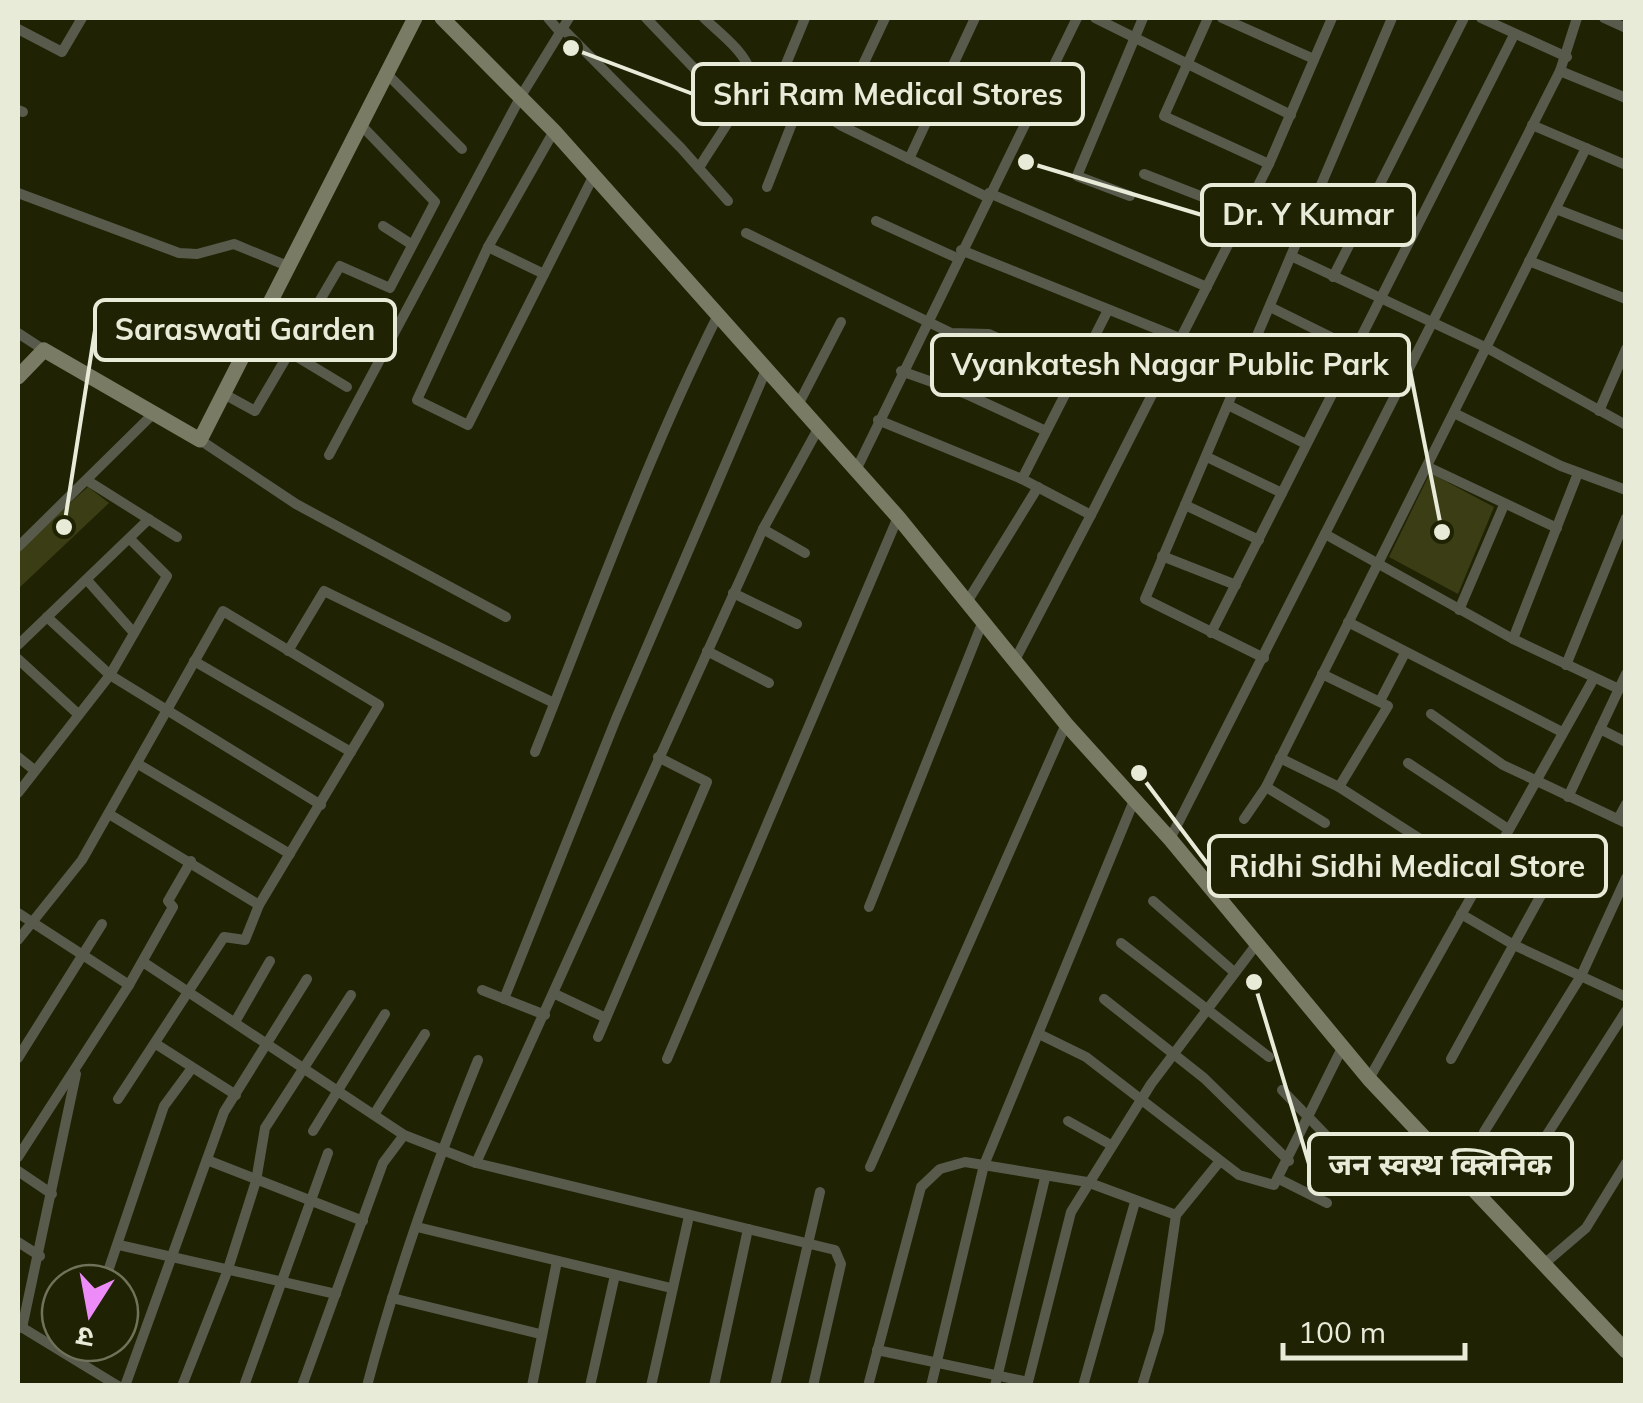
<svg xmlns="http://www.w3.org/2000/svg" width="1643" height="1403" font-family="Mulish,'Noto Sans Devanagari',sans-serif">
  <rect width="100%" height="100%" fill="#202204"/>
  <g fill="#3b3e15">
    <path d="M1430,473l64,34 -36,87 -69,-37z"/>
    <path d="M88,487l21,16 -91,86v-39z"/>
  </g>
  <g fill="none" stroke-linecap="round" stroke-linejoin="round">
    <g stroke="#585a4c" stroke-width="10">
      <path d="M548,18l12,14"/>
      <path d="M646,18l68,71"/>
      <path d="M1095,18l196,97"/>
      <path d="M1208,18l-44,98 105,48"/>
      <path d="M1222,18l92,41"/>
      <path d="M1481,18l86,39"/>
      <path d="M1604,18l22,10"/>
      <path d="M562,28l119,120 47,53"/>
      <path d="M18,29l44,23 20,-34"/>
      <path d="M1560,71l66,27"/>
      <path d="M387,74l75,75"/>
      <path d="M779,81l26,-63"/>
      <path d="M18,110l5,2"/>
      <path d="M837,120l48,-102"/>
      <path d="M1532,125l94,40"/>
      <path d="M554,131l-66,116 -71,153 51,25 126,-250"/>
      <path d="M909,159l66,-141"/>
      <path d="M699,168c11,-20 54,-77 51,-96 -4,-20 -33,-41 -46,-54"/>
      <path d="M1144,174l100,39"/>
      <path d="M767,187l31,-79 10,4 5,-5 29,19 145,71"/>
      <path d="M18,193l161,60 18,1 37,-10 56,23"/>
      <path d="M989,193l218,94"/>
      <path d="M1130,196l-53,-20 66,-158"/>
      <path d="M1556,209l70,27"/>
      <path d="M876,221l81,37"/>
      <path d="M383,226l28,18"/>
      <path d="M746,233l205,100 38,1 85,39"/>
      <path d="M488,247l56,27"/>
      <path d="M961,250l221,89"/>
      <path d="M1291,256l196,92 139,77"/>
      <path d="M1529,261l97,38"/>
      <path d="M1333,277l131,-259"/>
      <path d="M317,308l41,24"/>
      <path d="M18,333l26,17"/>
      <path d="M1355,349l159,-314"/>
      <path d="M289,352l58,35"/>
      <path d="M901,371l65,23 80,37"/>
      <path d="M224,394l31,17 85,-145 50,22 45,-86 -74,-77"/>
      <path d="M798,405l43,-83"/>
      <path d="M1228,405l78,39"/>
      <path d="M1599,411l27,-62"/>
      <path d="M1454,413l107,53 65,24"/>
      <path d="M878,420l144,59 69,36 178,-351 63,-146"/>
      <path d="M200,440l96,64 210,113"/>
      <path d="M329,455l192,-359 48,-78"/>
      <path d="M1207,457l75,36"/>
      <path d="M1428,467l129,61"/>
      <path d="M856,470l221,-452"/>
      <path d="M1022,479l86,-169"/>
      <path d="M88,481l89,56"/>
      <path d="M1185,505l74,35"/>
      <path d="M763,529l42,24"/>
      <path d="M1325,534l188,105 106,50"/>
      <path d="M18,547l135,-133"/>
      <path d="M1162,556l74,29"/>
      <path d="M87,580l47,53"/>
      <path d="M733,593l64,31"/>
      <path d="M967,602l71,-115"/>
      <path d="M1459,610l45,-105"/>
      <path d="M47,617l63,58 211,130"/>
      <path d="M1348,622l214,110"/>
      <path d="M1211,633l144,-284 -85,-42"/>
      <path d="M1513,639l65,-166"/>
      <path d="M18,645l131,-126"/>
      <path d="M288,651l36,-60 230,112"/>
      <path d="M707,651l62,32"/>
      <path d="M1264,658l-119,-59 247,-581"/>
      <path d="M18,659l60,55"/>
      <path d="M1015,660l76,-145"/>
      <path d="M194,661l157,91"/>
      <path d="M1566,665l60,-147"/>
      <path d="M1322,674l66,32 -49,81"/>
      <path d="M1380,701l25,-48"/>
      <path d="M1431,714l72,51 123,58"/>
      <path d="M1600,729l26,13"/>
      <path d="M535,752c59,-147 112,-295 183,-437"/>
      <path d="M18,757l15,12"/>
      <path d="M1280,758l59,29 142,91"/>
      <path d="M1408,763l100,66"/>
      <path d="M138,764l152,90"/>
      <path d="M1266,787l59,36"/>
      <path d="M18,793l92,-118 57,-99 -37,-37"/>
      <path d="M1568,797l58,-123"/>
      <path d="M109,814l150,91"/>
      <path d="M1244,819l22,-32 320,-639"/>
      <path d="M1618,819l8,-15"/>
      <path d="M1170,839l390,-768 17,-53"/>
      <path d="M1153,901l81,71"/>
      <path d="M869,907l114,-286"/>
      <path d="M18,913l111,72"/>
      <path d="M1461,914l53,31 112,52"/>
      <path d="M18,940l64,-80 141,-249 156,94 -120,200 -14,35 -21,-3 -106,162"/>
      <path d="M1121,943l148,114"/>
      <path d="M143,962l261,173 72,28 359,87 6,14 -28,122"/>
      <path d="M482,990l63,25"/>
      <path d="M555,994l51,24"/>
      <path d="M504,999l112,-280 150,-349"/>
      <path d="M1104,999l100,79 85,83"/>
      <path d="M235,1022l35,-61"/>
      <path d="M1039,1034l47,23 153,118 35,10 69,-139"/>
      <path d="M598,1037l109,-255 -49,-25"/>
      <path d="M156,1044l80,51"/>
      <path d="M18,1058l84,-134"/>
      <path d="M667,1059l231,-542"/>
      <path d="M1451,1059l95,-173"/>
      <path d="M1369,1079l225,-401"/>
      <path d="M1282,1090l67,69"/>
      <path d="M375,1113l50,-79"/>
      <path d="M1068,1121l43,24"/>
      <path d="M313,1131l72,-117"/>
      <path d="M1484,1132l97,-156 45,-98"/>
      <path d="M18,1157l111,-172 44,-78 -5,-6 23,-40"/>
      <path d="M207,1160l156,61"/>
      <path d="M476,1163l287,-634 55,-100"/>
      <path d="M870,1167l196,-443"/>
      <path d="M18,1171l34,23"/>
      <path d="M1523,1172l103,-161"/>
      <path d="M1279,1179l48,24"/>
      <path d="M417,1227l254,61"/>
      <path d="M18,1242l22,14"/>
      <path d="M119,1245l217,49"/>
      <path d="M1544,1264l42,-36 40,-65"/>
      <path d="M104,1283l60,-177 28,-38"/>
      <path d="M392,1298l148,36"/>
      <path d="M18,1325l100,61"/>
      <path d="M22,1328l54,-254"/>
      <path d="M877,1350l151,32"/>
      <path d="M76,1360l6,-17"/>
      <path d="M125,1386l99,-274 83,-133"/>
      <path d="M182,1386l45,-114 29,-91 9,-53 86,-133"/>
      <path d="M244,1386l84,-233"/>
      <path d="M302,1386l81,-223 21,-28"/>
      <path d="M367,1386c29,-111 68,-220 111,-326"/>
      <path d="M532,1386l25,-125"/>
      <path d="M590,1386l25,-111"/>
      <path d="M651,1386l38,-170"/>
      <path d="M714,1386l34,-157"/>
      <path d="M775,1386l45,-194"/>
      <path d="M868,1386l53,-199 19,-18 25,-7 122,20 89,33"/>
      <path d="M931,1386l53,-221 149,-362"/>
      <path d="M995,1386l50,-208"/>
      <path d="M1027,1386l44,-174 80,-128 105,-139"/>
      <path d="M1083,1386l52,-184"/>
      <path d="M1142,1386l17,-55 17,-116 44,-54"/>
    </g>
    <g stroke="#797b65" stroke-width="15">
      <path d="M442,18l112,113 344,386 168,207 104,115 199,240 257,272"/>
      <path d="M18,377l26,-27 156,90 215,-422"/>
    </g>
  </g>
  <path fill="none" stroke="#e8ebd8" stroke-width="4" d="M571 48L693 94M1026 162L1202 215M64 527L95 330M1442 532L1409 365M1139 773L1209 866M1254 982L1309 1164"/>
  <g fill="#e8ebd8" stroke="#202204" stroke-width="4">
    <circle cx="571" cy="48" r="10"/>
    <circle cx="1026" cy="162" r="10"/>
    <circle cx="64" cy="527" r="10"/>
    <circle cx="1442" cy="532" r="10"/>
    <circle cx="1139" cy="773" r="10"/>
    <circle cx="1254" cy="982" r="10"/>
  </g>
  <g fill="#202204" stroke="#e8ebd8" stroke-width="4">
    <rect x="693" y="64" width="390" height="60" rx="10"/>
    <rect x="1202" y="185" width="212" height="60" rx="10"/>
    <rect x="95" y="300" width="300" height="60" rx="10"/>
    <rect x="932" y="335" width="477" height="60" rx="10"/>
    <rect x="1209" y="836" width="397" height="60" rx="10"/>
    <rect x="1309" y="1134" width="263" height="60" rx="10"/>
  </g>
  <g font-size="30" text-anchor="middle" font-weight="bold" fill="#e8ebd8">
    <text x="888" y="105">Shri Ram Medical Stores</text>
    <text x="1308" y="225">Dr. Y Kumar</text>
    <text x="245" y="340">Saraswati Garden</text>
    <text x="1170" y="375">Vyankatesh Nagar Public Park</text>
    <text x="1407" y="877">Ridhi Sidhi Medical Store</text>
    <text x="1440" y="1175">जन स्वस्थ क्लिनिक</text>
  </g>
  <rect width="1643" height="1403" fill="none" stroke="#e8ebd8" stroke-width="40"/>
  <g transform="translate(90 1313) rotate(191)"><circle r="48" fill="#202204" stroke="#707259" stroke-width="2.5"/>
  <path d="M0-8L18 38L0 25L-18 38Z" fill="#ed8cf9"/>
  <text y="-15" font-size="28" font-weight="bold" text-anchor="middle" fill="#e8ebd8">उ</text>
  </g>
  <path d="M1283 1343v15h182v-15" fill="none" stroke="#e8ebd8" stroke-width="5"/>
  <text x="1298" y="1343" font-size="30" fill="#e8ebd8" stroke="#202204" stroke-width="8" paint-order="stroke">100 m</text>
</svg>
